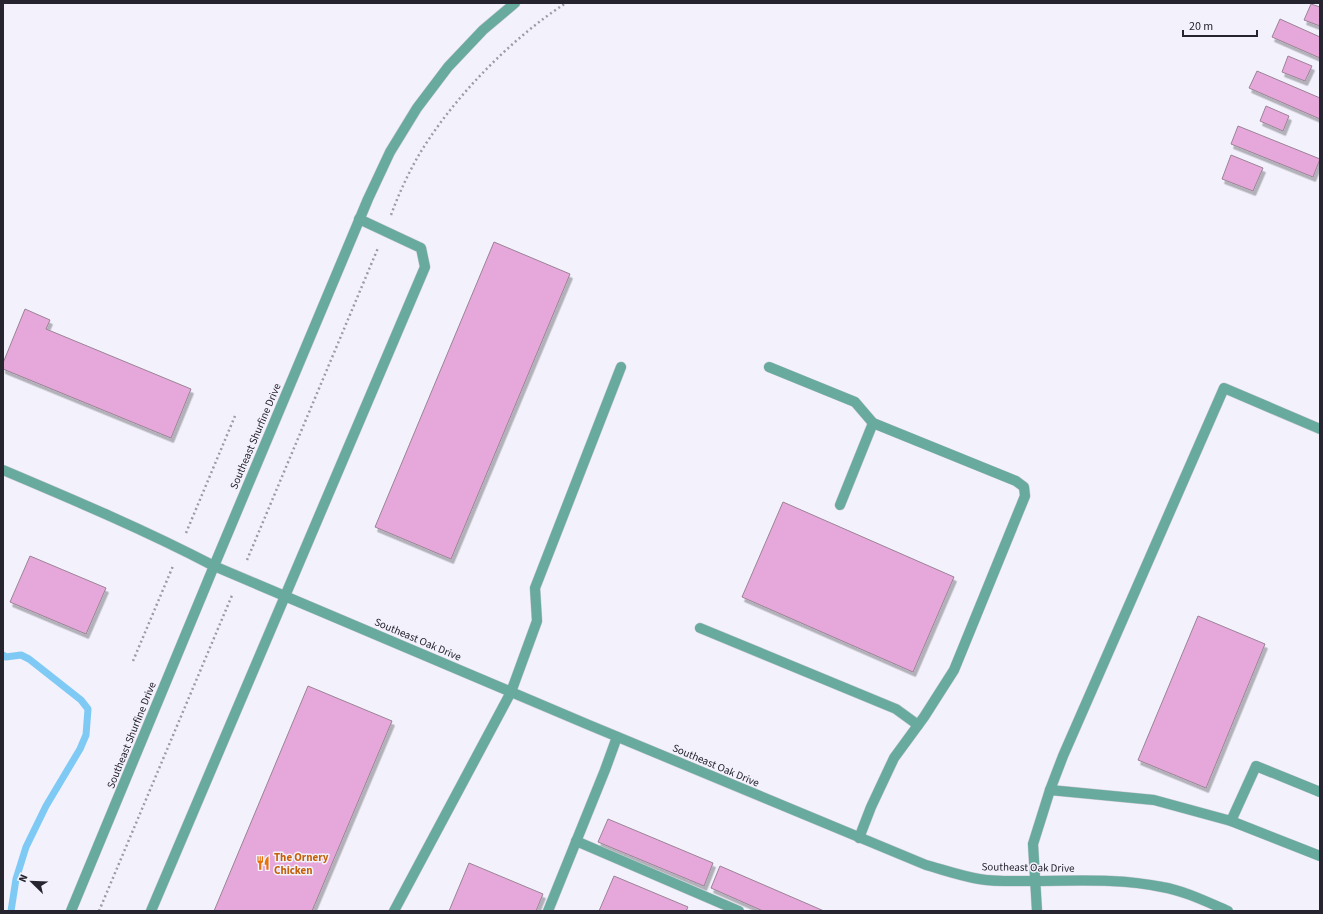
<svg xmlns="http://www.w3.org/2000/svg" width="1323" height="914" font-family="'Source Sans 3',sans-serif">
  <defs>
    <filter id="shadow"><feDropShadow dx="2.5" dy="4.5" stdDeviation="0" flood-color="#0004"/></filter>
  </defs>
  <rect width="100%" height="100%" fill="#f3f1fc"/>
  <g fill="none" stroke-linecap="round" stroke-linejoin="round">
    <path stroke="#7fc9f5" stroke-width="7" d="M3,655l3,2 15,-2 8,4 52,41 7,9 -2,26 -6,14 -34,57 -20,41 -10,32 -5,32"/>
  </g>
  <g fill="#e6a8da" stroke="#9a8395" filter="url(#shadow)">
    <path d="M1311,4l9,3v19l-16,-6z"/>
    <path d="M1280,19l40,18v21l-48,-21z"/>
    <path d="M1288,56l24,10 -7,15 -23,-9z"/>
    <path d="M1257,71l63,27v21l-71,-31z"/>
    <path d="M1266,106l23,10 -6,15 -23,-10z"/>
    <path d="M1238,126l82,33 -7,18 -82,-33z"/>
    <path d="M1231,155l32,13 -10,23 -31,-12z"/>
    <path d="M494,242l76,32 -119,285 -76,-32z"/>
    <path d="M25,309l25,11 -4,9 145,60 -20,49 -168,-69v-6z"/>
    <path d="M783,502l171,75 -41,95 -171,-75z"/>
    <path d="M30,556l76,32 -20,46 -76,-32z"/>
    <path d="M1198,616l67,28 -59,144 -68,-28z"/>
    <path d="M308,686l84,35 -80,190h-98z"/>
    <path d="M608,819l105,44 -9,23 -106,-44z"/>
    <path d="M469,863l74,31 -7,17h-87z"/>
    <path d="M720,866l104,45h-61l-52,-23z"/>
    <path d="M614,876l74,31 -2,4h-87z"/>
  </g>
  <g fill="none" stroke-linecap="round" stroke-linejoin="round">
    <defs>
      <g id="minor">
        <path d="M769,367l86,35 18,21 143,58 8,6 1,9 -71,174 -30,47 -30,41 -23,49 -12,31"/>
        <path d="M3,470c71,30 142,60 211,96l375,159 337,140c18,5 35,11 53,14 18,3 35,2 52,2 44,0 88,-3 131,6 23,4 45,15 66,24"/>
        <path d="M840,505l33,-82"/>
        <path d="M700,628l196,81 22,16"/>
        <path d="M1050,790l13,-34 161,-368 96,41"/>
        <path d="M1320,792l-64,-26 -25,55 89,35"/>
        <path d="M576,841l163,70"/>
        <path d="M71,911l143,-345 154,-367 22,-47 27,-44 31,-41 35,-37 32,-27"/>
        <path d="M151,911l274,-644 -4,-19 -62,-29"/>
        <path d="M394,911l117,-219 26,-71 -2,-33 86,-221"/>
        <path d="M548,911l57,-141 12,-33"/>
        <path d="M1037,911l-4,-67 17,-54 104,10 77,21"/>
      </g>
    </defs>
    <use href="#minor" stroke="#ceccd7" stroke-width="11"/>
    <g stroke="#9d9ba6" stroke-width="2.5" stroke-dasharray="2 3" stroke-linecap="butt">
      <path d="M391,215c7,-19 15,-37 25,-55 33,-58 94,-121 150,-157"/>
      <path d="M186,533l49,-117"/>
      <path d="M247,560l131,-312"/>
      <path d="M133,661l40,-95"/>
      <path d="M99,911l134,-318"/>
    </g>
    <use href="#minor" stroke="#68aa9d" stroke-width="10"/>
  </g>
  <defs>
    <symbol id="restaurant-bare" viewBox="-9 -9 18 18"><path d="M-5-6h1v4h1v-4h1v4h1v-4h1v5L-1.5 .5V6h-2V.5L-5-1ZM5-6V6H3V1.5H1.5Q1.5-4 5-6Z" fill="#e8710a" stroke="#f3f1fc" stroke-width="2.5" paint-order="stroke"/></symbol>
  </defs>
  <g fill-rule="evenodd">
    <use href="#restaurant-bare" x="253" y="853" width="20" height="20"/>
  </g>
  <g text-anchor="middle" stroke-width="3" stroke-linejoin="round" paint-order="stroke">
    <g font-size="11" fill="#26242e" stroke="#f3f1fc">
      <text transform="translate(255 436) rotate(-67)" y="4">Southeast Shurfine Drive</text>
      <text transform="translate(418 639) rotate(23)" y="4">Southeast Oak Drive</text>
      <text transform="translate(131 735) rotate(-68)" y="4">Southeast Shurfine Drive</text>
      <text transform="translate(716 765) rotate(23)" y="4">Southeast Oak Drive</text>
      <text transform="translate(1028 867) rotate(1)" y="4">Southeast Oak Drive</text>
    </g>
    <g font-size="11" font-weight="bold" fill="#c56008" stroke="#f3f1fc" text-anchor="start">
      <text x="274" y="861">The Ornery<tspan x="274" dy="13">Chicken</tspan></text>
    </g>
  </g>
  <rect width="1323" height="914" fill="none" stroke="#26242e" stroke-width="8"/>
  <g transform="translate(32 882) rotate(293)" stroke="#f3f1fc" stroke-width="3" paint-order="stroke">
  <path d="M0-3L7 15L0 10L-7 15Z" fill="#26242e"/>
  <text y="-6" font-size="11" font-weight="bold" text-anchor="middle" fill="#26242e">N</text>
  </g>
  <path d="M1183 30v6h74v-6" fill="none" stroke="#26242e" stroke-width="2"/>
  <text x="1189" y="30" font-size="12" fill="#26242e" stroke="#f3f1fc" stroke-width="3" paint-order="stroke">20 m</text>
</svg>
